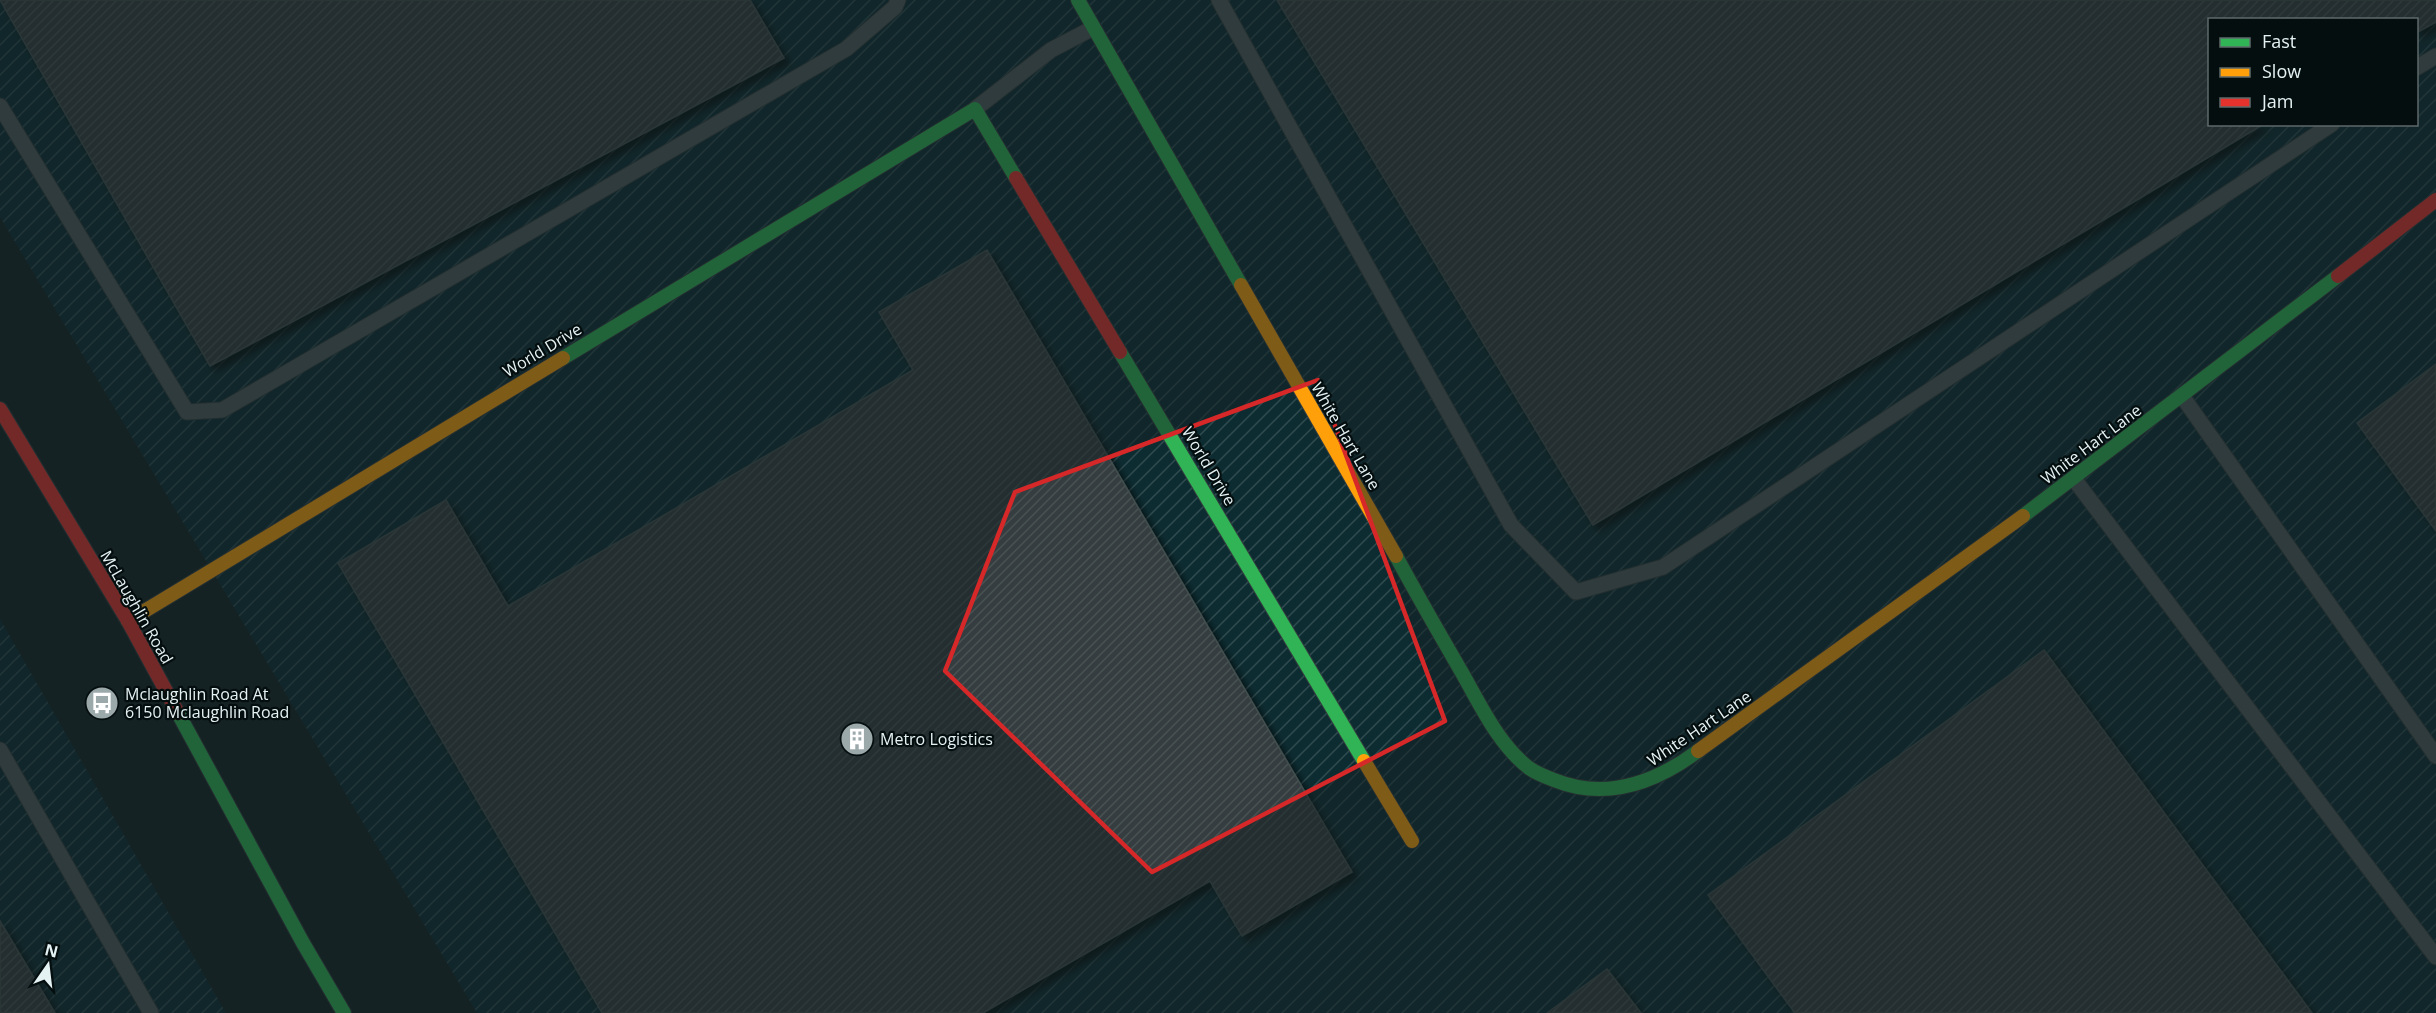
<svg xmlns="http://www.w3.org/2000/svg" width="2436" height="1013" font-family="'Open Sans',sans-serif">
  <defs>
    <pattern id="industrial-furrows" width="10" height="10" patternUnits="userSpaceOnUse" patternTransform="scale(1.5)"><rect width="10" height="10" fill="#0d2c31"/><path d="M-1 1l2-2M0 10L10 0M9 11l2-2" fill="none" stroke="#304b4f"/></pattern>
    <pattern id="building-hatch" width="6" height="6" patternUnits="userSpaceOnUse" patternTransform="scale(1.5)"><rect width="6" height="6" fill="#343e3f"/><path d="M-1 1l2-2M0 6l6-6M5 7l2-2" fill="none" stroke="#485152"/></pattern>
    <filter id="shadow"><feDropShadow dx="5.5" dy="5.5" stdDeviation="3" flood-color="#0009"/></filter>
  </defs>
  <rect width="100%" height="100%" fill="#162224"/>
  <g fill="url(#industrial-furrows)" fill-rule="evenodd">
    <path d="M0,0h2436v1013h-1959l-477,-796zM2210,20h206v104h-206z"/>
    <path d="M0,619l226,394h-226z"/>
  </g>
  <g fill="url(#building-hatch)" stroke="#434e4e" stroke-width="1.5" filter="url(#shadow)">
    <path d="M0,0h750l34,58 -574,308z"/>
    <path d="M1277,0h1159v22l-20,11v-13h-206v104h54l-671,401z"/>
    <path d="M987,250l365,622 -110,64 -32,-55 -227,132h-381l-264,-450 108,-63 62,106 405,-236 -34,-58z"/>
    <path d="M2436,364v167l-79,-108z"/>
    <path d="M2044,650l268,363h-517l-87,-118z"/>
    <path d="M0,921l55,92h-55z"/>
    <path d="M1607,969l34,44h-94z"/>
  </g>
  <g fill="none" stroke-linecap="round" stroke-linejoin="round">
    <defs>
      <g id="lane">
        <path d="M1219,0l292,525 65,67 87,-25 669,-443"/>
        <path d="M2416,68l20,-12"/>
        <path d="M0,106l187,306 35,-2 624,-361 49,-42 3,-7"/>
        <path d="M975,109l76,-59 42,-22"/>
        <path d="M2182,396l254,360"/>
        <path d="M2074,479l362,478"/>
        <path d="M0,750l151,263"/>
      </g>
      <g id="fast">
        <path d="M1078,0l163,285"/>
        <path d="M1120,352l244,409"/>
        <path d="M563,358l412,-249 41,69"/>
        <path d="M2023,516l315,-240"/>
        <path d="M1396,556c21,39 43,77 65,115 19,33 37,73 68,97 7,5 17,9 25,12 52,21 101,3 144,-29"/>
        <path d="M178,713l125,230 41,70"/>
      </g>
      <g id="slow">
        <path d="M1241,285l155,271"/>
        <path d="M128,621l435,-263"/>
        <path d="M1698,751l325,-235"/>
        <path d="M1364,761l48,80"/>
      </g>
      <g id="jam">
        <path d="M1016,178l104,174"/>
        <path d="M2338,276l98,-76"/>
        <path d="M0,409l128,212 50,92"/>
      </g>
    </defs>
    <use href="#lane" stroke="#343d3f" stroke-width="17"/>
    <use href="#fast" stroke="#343d3f" stroke-width="16"/>
    <use href="#slow" stroke="#343d3f" stroke-width="16"/>
    <use href="#jam" stroke="#343d3f" stroke-width="16"/>
    <use href="#lane" stroke="#515a5b" stroke-width="15"/>
    <use href="#fast" stroke="#30b455" stroke-width="14"/>
    <use href="#slow" stroke="#ff9f0a" stroke-width="14"/>
    <use href="#jam" stroke="#e5322d" stroke-width="14"/>
  </g>
  <path d="M0 0H2436V1013H0ZM1318,380l127,341 -293,151 -207,-201 70,-179z" fill="#162224" fill-opacity=".55" fill-rule="evenodd"/>
  <path fill="none" stroke="#d62828" stroke-width="4.5" stroke-linejoin="round" d="M1318,380l127,341 -293,151 -207,-201 70,-179z"/>
  <defs>
    <symbol id="bus-disc" viewBox="-11 -11 22 22"><circle r="9.5" fill="#9ca9ab" stroke="#050e0f"/><path d="M-5-6H5V4H4V6H2V4H-2V6H-4V4H-5ZM-3.5-4V0h7V-4ZM-3.5 1.2v1.5H-2V1.2ZM2 1.2v1.5H3.5V1.2Z" fill="#fff"/></symbol>
    <symbol id="building-disc" viewBox="-11 -11 22 22"><circle r="9.5" fill="#9ca9ab" stroke="#050e0f"/><path d="M-4-6H4V6H1V3H-1V6H-4ZM-2.5-4.3h1.7v1.8h-1.7ZM.8-4.3h1.7v1.8H.8ZM-2.5-1h1.7V.8h-1.7ZM.8-1h1.7V.8H.8Z" fill="#fff"/></symbol>
  </defs>
  <g fill-rule="evenodd">
    <use href="#bus-disc" x="83" y="684" width="38" height="38"/>
    <use href="#building-disc" x="838" y="720" width="38" height="38"/>
  </g>
  <g text-anchor="middle" stroke-width="4.5" stroke-linejoin="round" paint-order="stroke">
    <g font-size="16" fill="#e4f2f4" stroke="#050e0f">
      <text transform="translate(542 350) rotate(-31)" y="6">World Drive</text>
      <text transform="translate(1346 436) rotate(60)" y="6">White Hart Lane</text>
      <text transform="translate(2091 444) rotate(-37)" y="6">White Hart Lane</text>
      <text transform="translate(1209 466) rotate(59)" y="6">World Drive</text>
      <text transform="translate(137 607) rotate(60)" y="6">McLaughlin Road</text>
      <text transform="translate(1699 728) rotate(-34)" y="6">White Hart Lane</text>
    </g>
    <g font-size="16" fill="#e4f2f4" stroke="#050e0f" text-anchor="start">
      <text x="125" y="700">Mclaughlin Road At<tspan x="125" dy="18">6150 Mclaughlin Road</tspan></text>
      <text x="880" y="745">Metro Logistics</text>
    </g>
  </g>
  <rect x="2208" y="18" width="210" height="108" fill="#050e0f" stroke="#5e696b" stroke-width="1.5"/>
  <rect x="2220" y="38" width="30" height="9" fill="#30b455" stroke="#5e696b" stroke-width="1.5"/>
  <text x="2262" y="48" font-size="18" fill="#e4f2f4">Fast</text>
  <rect x="2220" y="68" width="30" height="9" fill="#ff9f0a" stroke="#5e696b" stroke-width="1.5"/>
  <text x="2262" y="78" font-size="18" fill="#e4f2f4">Slow</text>
  <rect x="2220" y="98" width="30" height="9" fill="#e5322d" stroke="#5e696b" stroke-width="1.5"/>
  <text x="2262" y="108" font-size="18" fill="#e4f2f4">Jam</text>
  <g transform="translate(48 965) rotate(14)" stroke="#050e0f" stroke-width="4.5" paint-order="stroke">
  <path d="M0-4.5L10 22L0 15L-10 22Z" fill="#e4f2f4"/>
  <text y="-9" font-size="16" font-weight="bold" text-anchor="middle" fill="#e4f2f4">N</text>
  </g>
</svg>
